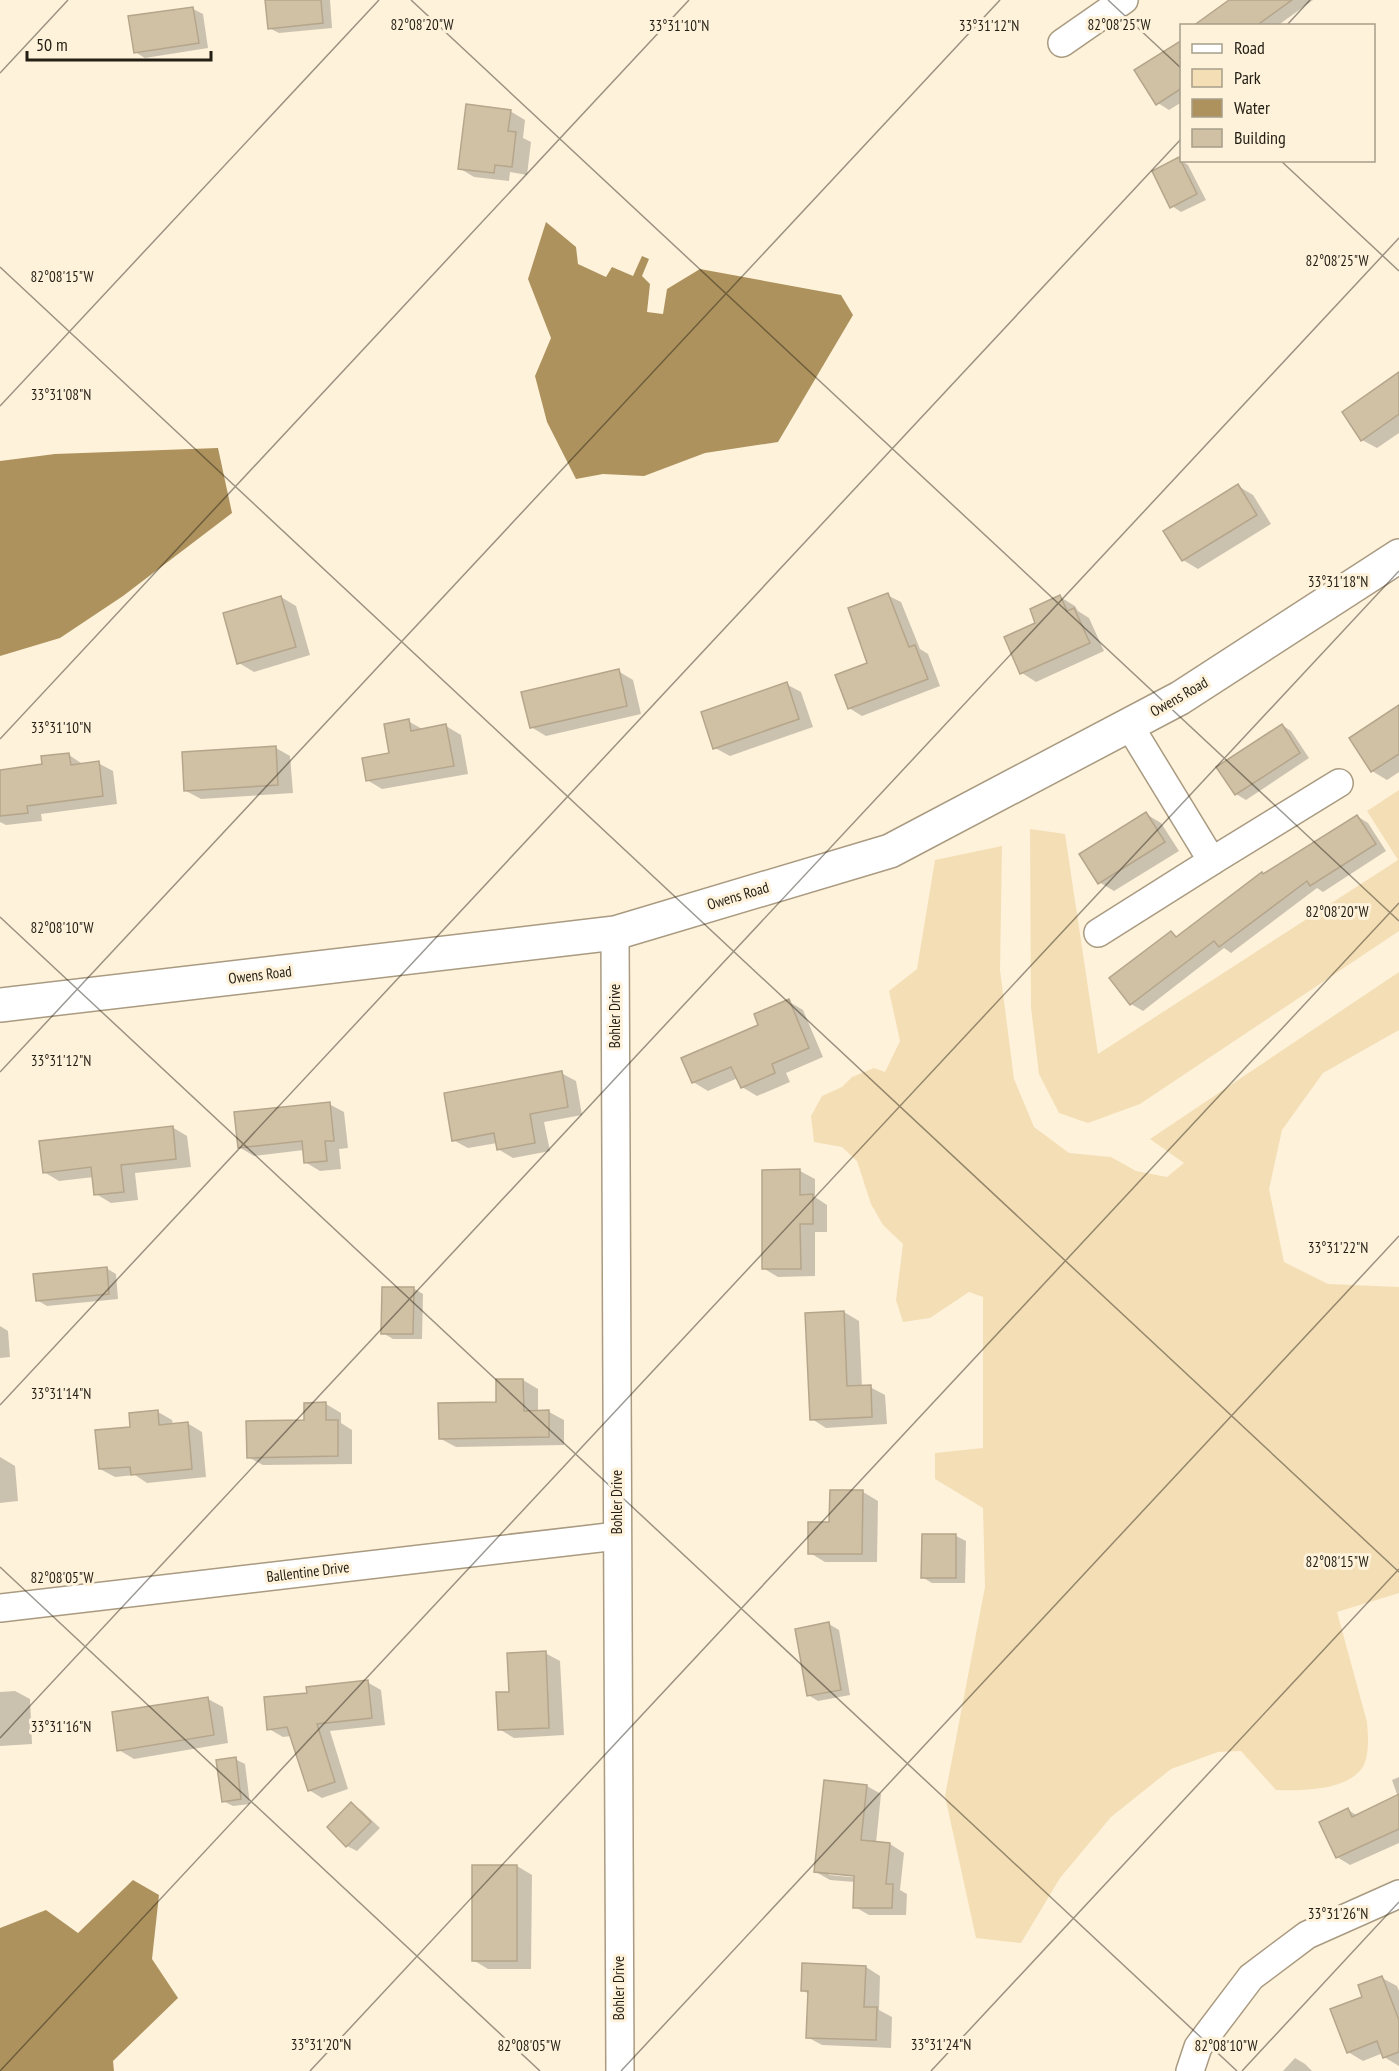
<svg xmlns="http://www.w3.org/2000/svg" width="1399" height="2071" font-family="'PT Sans Narrow',sans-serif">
  <rect width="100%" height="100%" fill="#fef2db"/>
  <g fill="#f4deb5">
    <path d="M1399,790v141l-259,173 -52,19 -29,-10 -20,-39 -8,-66 -1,-179 35,5 33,220 300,-194 -31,-49z"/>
    <path d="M1002,846l-2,124 14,109 20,48 35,26 42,4 25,14 31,6 17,-14 -34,-24 249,-167v58l-76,43 -41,57 -13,59 15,73 44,22 71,3v306l-62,19 30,110c1,12 2,25 -1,37 -8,32 -64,32 -90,31l-35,-39 -23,1 -47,17 -60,48 -51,61 -39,65 -45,-5 -31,-142 40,-209 -2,-79 -48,-29v-26l48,-5v-151l-14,-5 -39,26 -27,4 -7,-22 7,-56 -20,-19 -12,-21 -14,-43 -15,-14 -28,-5 -3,-26 11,-20 20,-9 10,-10 22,-9 11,4 15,-31 -11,-50 28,-22 18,-109z"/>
  </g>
  <g fill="#ad925d">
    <path d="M546,222l30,25 2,17 28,13 6,-10 21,9 9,-20 7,3 -7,17 8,8 -3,28 16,2 4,-25 33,-20 141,26 12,20 -75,127 -73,11 -61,23 -41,-2 -27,5 -29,-57 -12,-46 16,-38 -23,-59z"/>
    <path d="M218,448l14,65 -109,83 -63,42 -60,18v-195l55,-7z"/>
    <path d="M133,1880l26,15 -7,64 26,39 -65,63 1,10h-114v-143l46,-18 32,23z"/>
  </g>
  <g fill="#0003" fill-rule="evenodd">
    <path d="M267,0h63l2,28 -53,5 -10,-5z"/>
    <path d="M1232,0h81l-36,26h-71z"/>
    <path d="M193,9l10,5 5,34 -63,10 -10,-6z"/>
    <path d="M1182,41v61l-13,8 -11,-7z"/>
    <path d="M510,111l15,9 -2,18 8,4 -4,33 -17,-3 -1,9 -35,-4 -15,-9z"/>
    <path d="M1179,159l9,6 18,35 -25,12 -9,-6z"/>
    <path d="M1399,374v59l-22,15 -15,-8z"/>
    <path d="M1238,486l15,9 18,29 -73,45 -15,-9z"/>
    <path d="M887,595l14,7 19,47 8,5 12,32 -78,30 -13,-8 20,-45z"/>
    <path d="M281,597l15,9 14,49 -56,17 -15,-9z"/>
    <path d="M1060,597l15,9 3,5 11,7 15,33 -68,31 -14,-9 15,-49z"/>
    <path d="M618,671l15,9 8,34 -95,22 -15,-9z"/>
    <path d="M786,684l15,8 12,35 -83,29 -15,-8z"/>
    <path d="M1399,707v65l-12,8 -15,-9 -21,-32z"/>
    <path d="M408,721l16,9 22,-4 15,9 7,39 -86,15 -15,-9 24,-26z"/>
    <path d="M1282,725l9,6 18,27 -63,42 -10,-6z"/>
    <path d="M276,748l14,8 3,37 -92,6 -15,-8z"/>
    <path d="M69,755l15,10 14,-2 15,8 4,33 -76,10 1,7 -36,4 -6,-3v-51l44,-6z"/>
    <path d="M1146,814l15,9 18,28 -65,40 -15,-9z"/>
    <path d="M1357,816l11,7 18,28 -63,41 -6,-4 -86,65 -7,-5 -81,63 -12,-7 -20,-26 60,-45 7,4 86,-62z"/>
    <path d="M788,1001l15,9 20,47 -37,16 4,9 -33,14 -15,-9 -4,-9 -30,13 -15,-9 -10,-23 77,-33z"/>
    <path d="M561,1073l15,8 6,34 -38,7 6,29 -37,7 -15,-9 -1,-6 -29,5 -15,-8z"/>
    <path d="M329,1104l15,8 4,36 -9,1 2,20 -21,2 -15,-9 -1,-12 -50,6 -15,-9z"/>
    <path d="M172,1127l15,9 4,31 -56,6 3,27 -27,3 -15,-9 -2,-17 -35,4 -15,-9z"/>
    <path d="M800,1171l15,8v18l12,8v27h-12v44l-37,1 -15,-9z"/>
    <path d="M106,1268l10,6 2,25 -71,7 -10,-6z"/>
    <path d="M413,1288l10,6 -1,45h-29l-10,-6z"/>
    <path d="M844,1312l15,9 3,66h8l15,8 2,29 -61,4 -14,-9z"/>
    <path d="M0,1326l8,5 2,26 -10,1z"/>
    <path d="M523,1380l15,9v23h11l15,8v25l-108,2 -15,-8 57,-35z"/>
    <path d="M326,1404l15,9v10l11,7v34l-89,1 -15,-8 58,-36z"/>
    <path d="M158,1412l14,8 1,5 14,-2 15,9 4,45 -59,6 -12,-8 -20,2 -15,-8 32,-41z"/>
    <path d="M0,1457l15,9 3,35 -18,2z"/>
    <path d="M863,1492l15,9 -1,61h-52l-15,-9 21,-29z"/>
    <path d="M923,1536h33l10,5 -1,42h-33l-10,-6z"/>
    <path d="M829,1624l10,6 11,65 -32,6 -10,-6z"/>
    <path d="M545,1653l15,8 4,74 -50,3 -15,-9 12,-36z"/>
    <path d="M367,1682l14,8 4,35 -55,6 18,58 -26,9 -13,-8 -18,-54 -8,1 -14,-8 40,-35z"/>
    <path d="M15,1691l15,8 2,45 -32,2v-54z"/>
    <path d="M208,1699l15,8 5,36 -94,16 -15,-9z"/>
    <path d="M235,1759l10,5 5,40 -17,2 -10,-5z"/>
    <path d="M1399,1777v66l-49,22 -13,-8 11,-47 10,6 40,-19 -6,-17z"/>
    <path d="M867,1786l14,8 -5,49 14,1 14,9 -4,37 7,4 -1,21h-37l-14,-8v-25l-25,-2 -14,-8zM829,1872l32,3v3l-32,-3z"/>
    <path d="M351,1804l10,6 19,18 -23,23 -10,-5 -18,-19z"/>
    <path d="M517,1866l15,9 -1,94h-43l-15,-9v-93z"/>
    <path d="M866,1967l14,9 -1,34 13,7 -1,31 -69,-3 -15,-8 2,-43 -7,-4z"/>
    <path d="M1382,1978l15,8 2,5v75l-15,-9 -1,-4 -20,8 -15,-9 16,-54z"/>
    <path d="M1295,2058l10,6 7,7h-29z"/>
  </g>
  <g fill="#d0c1a5" stroke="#b5a68b" stroke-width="1.5">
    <path d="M265,0h56l2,23 -55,6z"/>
    <path d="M1229,0h63l-36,26h-63z"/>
    <path d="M193,7l6,36 -65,10 -6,-37z"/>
    <path d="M1182,40v48l-26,17 -22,-35z"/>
    <path d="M466,104l45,6 -3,21 8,1 -4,35 -17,-2 -1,8 -36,-4z"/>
    <path d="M1179,157l18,37 -27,14 -18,-37z"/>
    <path d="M1399,372v42l-38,27 -19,-29z"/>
    <path d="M1238,484l19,31 -75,46 -19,-30z"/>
    <path d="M888,593l21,54 6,-2 13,34 -80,30 -13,-34 32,-12 -19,-55z"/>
    <path d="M1060,595l7,16 7,-3 16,35 -70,31 -16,-37 31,-14 -5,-14z"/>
    <path d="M281,596l15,51 -59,17 -14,-51z"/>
    <path d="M619,669l8,37 -97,22 -9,-36z"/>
    <path d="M787,682l12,37 -86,30 -12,-37z"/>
    <path d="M1399,705v49l-28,18 -22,-34z"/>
    <path d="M409,719l2,12 35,-7 8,42 -88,15 -4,-23 27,-5 -5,-29z"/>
    <path d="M1282,724l18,29 -65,42 -19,-28z"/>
    <path d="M276,746l2,39 -94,6 -2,-39z"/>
    <path d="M69,753l2,12 28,-4 4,35 -76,10 1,7 -28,3v-46l42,-6 -1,-8z"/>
    <path d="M1146,812l19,30 -67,42 -19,-30z"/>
    <path d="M1357,815l19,29 -66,42 -3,-5 -88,66 -5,-6 -84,64 -21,-27 62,-47 5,6 86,-65 1,2z"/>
    <path d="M789,999l20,49 -37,16 3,9 -34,15 -10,-21 -39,16 -11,-25 77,-33 -4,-11z"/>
    <path d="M562,1071l6,36 -38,7 5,29 -38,7 -3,-17 -42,8 -8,-48z"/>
    <path d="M330,1102l4,39h-9l2,20 -23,2 -2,-22 -64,7 -4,-36z"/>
    <path d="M173,1126l3,33 -55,6 3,27 -30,3 -3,-28 -48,6 -4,-32z"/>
    <path d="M800,1169v26l13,-1v30h-13l1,45h-39v-99z"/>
    <path d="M107,1267l2,27 -73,7 -3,-27z"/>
    <path d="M382,1287h32l-1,47h-32z"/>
    <path d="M844,1311l3,75 24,-1 1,32 -62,3 -5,-107z"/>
    <path d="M496,1379h27l1,32 25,-1v27l-110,2 -1,-36 58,-1z"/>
    <path d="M326,1402v18h12v36l-91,2 -1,-37 58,-1v-17z"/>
    <path d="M158,1410l1,15 29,-3 4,47 -61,6 -1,-8 -31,2 -4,-39 35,-3 -1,-14z"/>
    <path d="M830,1490h33l-1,64h-54v-32h21z"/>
    <path d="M922,1534h34v44h-35z"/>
    <path d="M829,1622l12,68 -34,6 -12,-67z"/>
    <path d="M546,1651l3,77 -51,2 -2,-38h13l-2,-39z"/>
    <path d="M368,1680l4,38 -55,6 18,58 -27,9 -21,-64 -20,3 -3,-33 43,-4 -1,-6z"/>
    <path d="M208,1697l6,38 -97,16 -5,-39z"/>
    <path d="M236,1757l5,42 -19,3 -6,-42z"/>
    <path d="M824,1780l43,5 -6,55 29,3 -4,41h7l-1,24h-39l1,-32 -40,-4z"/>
    <path d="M1399,1794v35l-63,29 -17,-36 29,-14 4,9z"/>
    <path d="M351,1802l20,20 -25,25 -19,-20z"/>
    <rect x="472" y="1865" width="45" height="96"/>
    <path d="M802,1963l64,3 -2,41h13l-1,33 -70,-2 2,-47h-7z"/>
    <path d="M1382,1976l17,44v32l-16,6 -6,-17 -30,12 -17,-44 32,-12 -4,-12z"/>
  </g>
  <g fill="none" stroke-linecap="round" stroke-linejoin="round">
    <defs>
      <g id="minor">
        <path d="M1062,43l62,-43"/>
        <path d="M1212,861l127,-78"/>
        <path d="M615,933l5,1138"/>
        <path d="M1098,933l114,-72 -83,-136"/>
        <path d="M0,1608l617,-72"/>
        <path d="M1190,2071l8,-24 53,-70 56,-42 92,-41"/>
      </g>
      <path id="tertiary" d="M0,1005l615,-72 275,-82 290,-153 219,-142"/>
    </defs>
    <use href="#minor" stroke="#a99a80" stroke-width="30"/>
    <use href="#tertiary" stroke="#a99a80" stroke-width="36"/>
    <use href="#minor" stroke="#fff" stroke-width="27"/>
    <use href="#tertiary" stroke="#fff" stroke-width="33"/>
  </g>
  <path fill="none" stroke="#241f14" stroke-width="1.5" stroke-opacity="0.45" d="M411,0l988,921M1108,0l74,69M1286,26l24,-26M0,73l68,-73M1280,160l119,111M0,267l1399,1305M0,406l379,-406M0,739l689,-739M0,917l1237,1154M0,1072l1000,-1072M0,1405l1182,-1267M0,1567l540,504M0,1738l1399,-1500M0,2071l1399,-1500M310,2071l1089,-1168M621,2071l778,-835M931,2071l468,-502M1242,2071l157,-169"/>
  <g text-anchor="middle" stroke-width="6" stroke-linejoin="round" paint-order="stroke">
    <g font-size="15" fill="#241f14" stroke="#fef2db">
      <text transform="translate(1179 697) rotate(-30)" y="5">Owens Road</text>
      <text transform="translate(738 896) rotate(-17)" y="5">Owens Road</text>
      <text transform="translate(260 975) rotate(-7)" y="5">Owens Road</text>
      <text transform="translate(615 1016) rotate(-90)" y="5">Bohler Drive</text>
      <text transform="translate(617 1502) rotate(-90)" y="5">Bohler Drive</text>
      <text transform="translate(308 1572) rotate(-7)" y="5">Ballentine Drive</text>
      <text transform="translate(619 1988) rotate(-90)" y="5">Bohler Drive</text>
    </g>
  </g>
  <g font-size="15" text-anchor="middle" fill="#241f14" stroke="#fef2db" stroke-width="6" stroke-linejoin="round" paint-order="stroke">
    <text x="422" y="30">82°08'20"W</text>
    <text x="1119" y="30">82°08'25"W</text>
    <text x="679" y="31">33°31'10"N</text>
    <text x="989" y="31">33°31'12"N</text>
    <text x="1337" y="266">82°08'25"W</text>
    <text x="62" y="282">82°08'15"W</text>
    <text x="61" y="400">33°31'08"N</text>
    <text x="1338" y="587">33°31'18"N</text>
    <text x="61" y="733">33°31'10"N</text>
    <text x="1337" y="917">82°08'20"W</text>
    <text x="62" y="933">82°08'10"W</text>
    <text x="61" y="1066">33°31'12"N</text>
    <text x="1338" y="1253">33°31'22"N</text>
    <text x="61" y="1399">33°31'14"N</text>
    <text x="1337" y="1567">82°08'15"W</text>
    <text x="62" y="1583">82°08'05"W</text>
    <text x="61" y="1732">33°31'16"N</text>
    <text x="1338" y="1919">33°31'26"N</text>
    <text x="321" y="2050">33°31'20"N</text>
    <text x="941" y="2050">33°31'24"N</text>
    <text x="529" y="2051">82°08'05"W</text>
    <text x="1226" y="2051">82°08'10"W</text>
  </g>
  <rect x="1180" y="24" width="195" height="138" fill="#fef2db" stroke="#a79e8b" stroke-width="1.5"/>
  <rect x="1192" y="44" width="30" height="9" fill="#ffffff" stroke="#a79e8b" stroke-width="1.5"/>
  <text x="1234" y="54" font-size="18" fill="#241f14">Road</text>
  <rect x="1192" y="69" width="30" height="18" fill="#f4deb5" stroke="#a79e8b" stroke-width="1.5"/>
  <text x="1234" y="84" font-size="18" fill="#241f14">Park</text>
  <rect x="1192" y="99" width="30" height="18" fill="#ad925d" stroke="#a79e8b" stroke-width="1.5"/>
  <text x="1234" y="114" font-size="18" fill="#241f14">Water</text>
  <rect x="1192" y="129" width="30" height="18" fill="#d0c1a5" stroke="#a79e8b" stroke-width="1.5"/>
  <text x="1234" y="144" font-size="18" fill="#241f14">Building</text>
  <path d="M27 51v9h184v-9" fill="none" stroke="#241f14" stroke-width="3"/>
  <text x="36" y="51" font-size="18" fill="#241f14" stroke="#fef2db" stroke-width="4.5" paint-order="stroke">50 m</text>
</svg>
